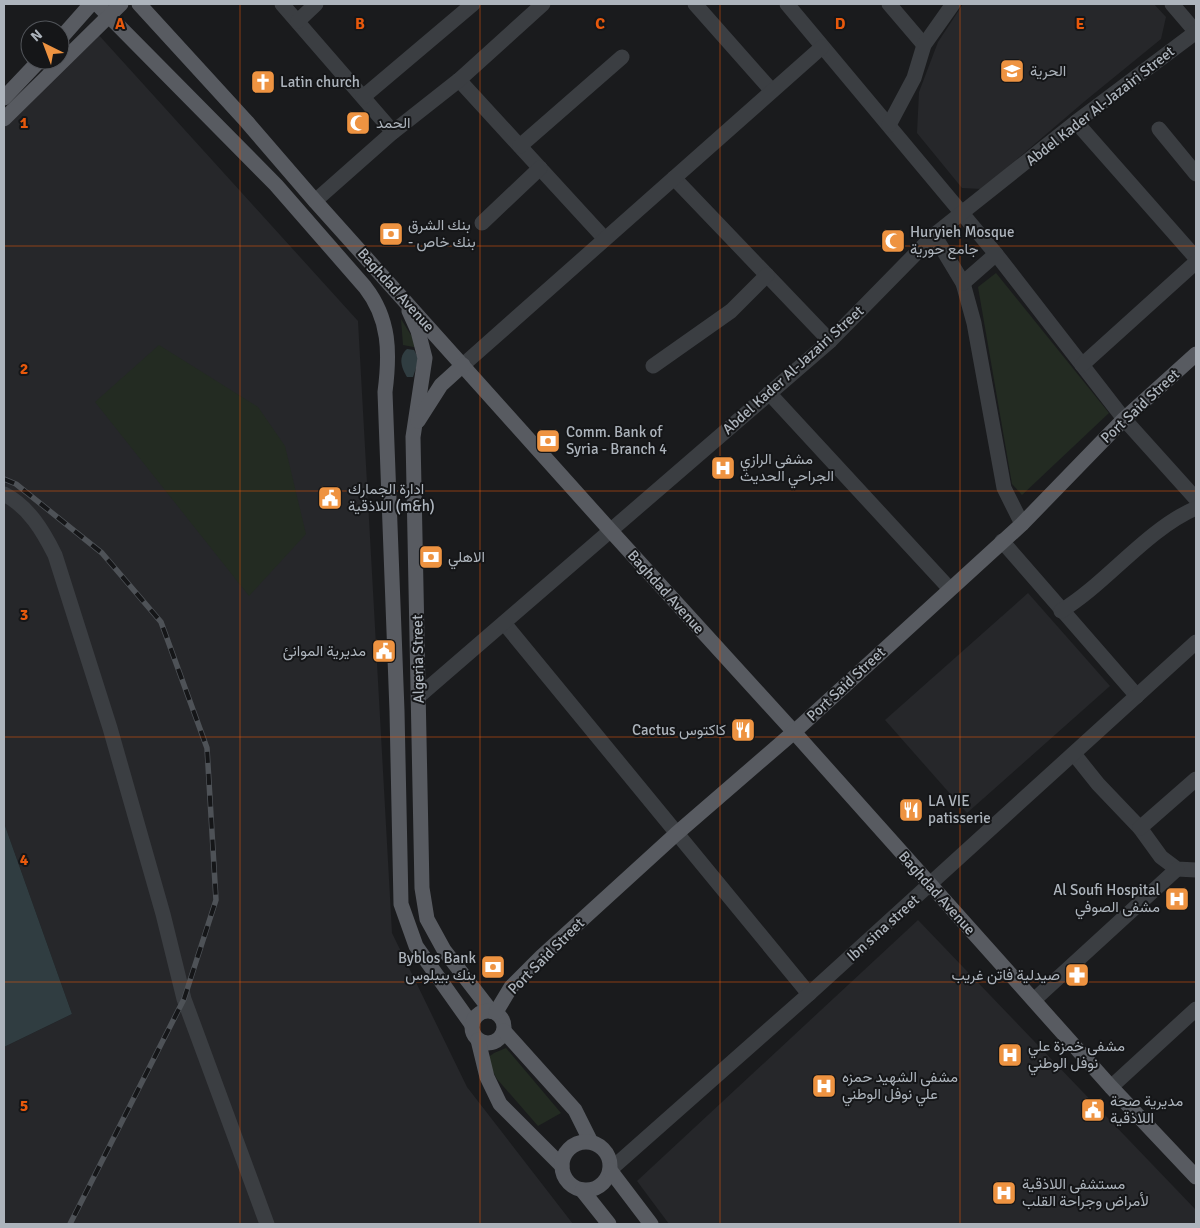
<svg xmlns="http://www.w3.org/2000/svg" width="1200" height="1228" font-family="Signika,Vazirmatn,sans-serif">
  <rect width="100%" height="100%" fill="#1a1b1d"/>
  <g fill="#26272a">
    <path d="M963,4h191l12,13 -5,22 -76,62 -103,88 -20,-1 -45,-55 2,-41 19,-50z"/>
    <path d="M96,32l262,289 34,612 75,154 106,137h-569v-177l68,-33 -68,-191v-707z"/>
    <path d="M1028,593l82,93 -143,127 -82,-93z"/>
    <path d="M918,920l278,290v14h-527l-32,-43z"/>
  </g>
  <g fill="#232b22">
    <path d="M996,273l113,140 -87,82 -10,-11 -34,-197z"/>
    <path d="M401,319l18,29 -16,-3z"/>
    <path d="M159,345l99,62 27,39 21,88 -57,62 -154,-194z"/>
    <path d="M506,1048l55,65 -23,13 -41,-47 -11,-20 8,-6z"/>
  </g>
  <g fill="#303d41">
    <path d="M407,349l7,1 5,9 -6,18h-6c-6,-10 -9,-20 0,-28z"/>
    <path d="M4,823l68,191 -68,33z"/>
  </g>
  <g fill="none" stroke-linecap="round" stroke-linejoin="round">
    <g stroke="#3b3e42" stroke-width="15">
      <path d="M282,4l111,128"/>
      <path d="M695,4l77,87"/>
      <path d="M787,4l209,250 128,165 72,80"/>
      <path d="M889,4l35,41"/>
      <path d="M1172,4l24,28"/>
      <path d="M298,21l18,-17"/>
      <path d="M459,80l146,159"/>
      <path d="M363,97l110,-93"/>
      <path d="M1076,122l120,136"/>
      <path d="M889,125l25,-47 10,-33 29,-41"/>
      <path d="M1159,129l37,45"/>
      <path d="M520,146l102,-89"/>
      <path d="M674,178l156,163"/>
      <path d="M315,201l78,-69 66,-52 84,-76"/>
      <path d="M482,223l58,-55"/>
      <path d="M934,235l29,48 11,40 30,165 18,36"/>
      <path d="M963,283l33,-29"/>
      <path d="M463,365l359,-318"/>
      <path d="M1082,365l114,-103"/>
      <path d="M653,366l78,-55 36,-36"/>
      <path d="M769,393l180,195"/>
      <path d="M4,494c25,13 39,37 51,61l55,173 53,186 21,85 83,225"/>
      <path d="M1002,541l135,155"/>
      <path d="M1061,611c46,-28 85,-81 135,-103"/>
      <path d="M504,623l305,371"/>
      <path d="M419,696l411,-355 104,-106 142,-113 120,-90"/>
      <path d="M1074,754l24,30 42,44 21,29 16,12 19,1"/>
      <path d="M1140,828l56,-49"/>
      <path d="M1034,1000l143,-131"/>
      <path d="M1111,1087l85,-78"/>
      <path d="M610,1170l199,-176 387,-352"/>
    </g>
    <g stroke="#585b61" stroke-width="15">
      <path d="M97,4l179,181 89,102c25,32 25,66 20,105l12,319 4,193 15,42 56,79"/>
      <path d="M139,4l108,118 68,79 295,329 184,202 317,355 85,90"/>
      <path d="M60,39l31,-35"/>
      <path d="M4,98l36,-38"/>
      <path d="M4,119l117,-115"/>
      <path d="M409,311l9,20 7,27 -12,79 9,451 5,31 17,31 47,61"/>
      <path d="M418,421l23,-36 22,-20"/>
      <circle cx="488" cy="1027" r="16"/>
      <path d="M496,1012l15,-25 30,-30 135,-123 118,-102 228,-208 102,-105 72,-65"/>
      <path d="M504,1031l71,79 16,32"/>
      <path d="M478,1040l9,37 13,27 62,62"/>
      <circle cx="586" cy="1166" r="24"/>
      <path d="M610,1170l41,54"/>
      <path d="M582,1190l27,34"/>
    </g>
    <defs>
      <path id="rail" d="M4,479l12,5 86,69 59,69 46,126 9,152 -32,99 -114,225"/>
    </defs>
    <use href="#rail" stroke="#4e5257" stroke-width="5.5"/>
    <use href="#rail" stroke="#151618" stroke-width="4" stroke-dasharray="11" stroke-linecap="butt"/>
  </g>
  <path fill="none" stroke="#e8590c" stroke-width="1" stroke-opacity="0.55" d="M240,4v1220M480,4v1220M720,4v1220M960,4v1220M4,246h1192M4,491h1192M4,737h1192M4,982h1192"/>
  <defs>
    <symbol id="school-square" viewBox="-11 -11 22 22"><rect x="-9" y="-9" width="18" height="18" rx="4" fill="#ee9341" stroke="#151618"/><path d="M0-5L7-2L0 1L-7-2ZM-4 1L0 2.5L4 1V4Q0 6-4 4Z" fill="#fff"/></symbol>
    <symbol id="church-square" viewBox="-11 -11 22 22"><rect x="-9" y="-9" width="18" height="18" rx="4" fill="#ee9341" stroke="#151618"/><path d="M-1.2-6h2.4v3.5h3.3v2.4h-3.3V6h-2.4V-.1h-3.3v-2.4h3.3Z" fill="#fff"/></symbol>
    <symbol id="mosque-square" viewBox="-11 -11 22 22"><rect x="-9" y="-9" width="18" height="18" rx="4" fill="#ee9341" stroke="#151618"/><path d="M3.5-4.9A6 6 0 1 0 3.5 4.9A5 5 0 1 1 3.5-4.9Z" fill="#fff"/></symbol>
    <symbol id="bank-square" viewBox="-11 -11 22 22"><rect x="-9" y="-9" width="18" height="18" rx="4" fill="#ee9341" stroke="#151618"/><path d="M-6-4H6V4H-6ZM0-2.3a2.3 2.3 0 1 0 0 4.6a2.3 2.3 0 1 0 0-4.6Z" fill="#fff"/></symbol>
    <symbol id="hospital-square" viewBox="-11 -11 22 22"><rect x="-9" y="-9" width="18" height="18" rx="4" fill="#ee9341" stroke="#151618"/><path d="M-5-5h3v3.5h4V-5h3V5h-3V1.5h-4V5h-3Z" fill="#fff"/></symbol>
    <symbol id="civic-square" viewBox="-11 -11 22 22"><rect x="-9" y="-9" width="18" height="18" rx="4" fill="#ee9341" stroke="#151618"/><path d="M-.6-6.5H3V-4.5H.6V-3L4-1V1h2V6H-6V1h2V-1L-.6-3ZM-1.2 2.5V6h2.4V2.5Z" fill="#fff"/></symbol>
    <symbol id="restaurant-square" viewBox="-11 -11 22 22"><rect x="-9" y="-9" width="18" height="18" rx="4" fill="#ee9341" stroke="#151618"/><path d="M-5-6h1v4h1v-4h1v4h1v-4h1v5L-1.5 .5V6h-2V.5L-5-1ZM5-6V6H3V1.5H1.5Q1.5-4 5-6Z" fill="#fff"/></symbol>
    <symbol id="pharmacy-square" viewBox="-11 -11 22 22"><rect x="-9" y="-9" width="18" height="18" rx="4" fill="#ee9341" stroke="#151618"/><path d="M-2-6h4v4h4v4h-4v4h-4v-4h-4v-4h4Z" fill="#fff"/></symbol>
  </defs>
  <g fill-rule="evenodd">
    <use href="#school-square" x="998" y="57" width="28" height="28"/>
    <use href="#church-square" x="249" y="68" width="28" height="28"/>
    <use href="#mosque-square" x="344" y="109" width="28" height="28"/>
    <use href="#bank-square" x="377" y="220" width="28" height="28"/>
    <use href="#mosque-square" x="879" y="227" width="28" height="28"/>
    <use href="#bank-square" x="534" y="427" width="28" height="28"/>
    <use href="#hospital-square" x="709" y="454" width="28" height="28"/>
    <use href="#civic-square" x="316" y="484" width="28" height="28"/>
    <use href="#bank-square" x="417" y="543" width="28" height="28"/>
    <use href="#civic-square" x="370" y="637" width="28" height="28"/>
    <use href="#restaurant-square" x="729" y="716" width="28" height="28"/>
    <use href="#restaurant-square" x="897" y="796" width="28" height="28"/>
    <use href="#hospital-square" x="1163" y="885" width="28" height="28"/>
    <use href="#bank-square" x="479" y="953" width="28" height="28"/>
    <use href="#pharmacy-square" x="1063" y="961" width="28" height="28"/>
    <use href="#hospital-square" x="996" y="1041" width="28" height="28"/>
    <use href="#hospital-square" x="810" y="1072" width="28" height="28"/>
    <use href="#civic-square" x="1079" y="1096" width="28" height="28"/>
    <use href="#hospital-square" x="990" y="1179" width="28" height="28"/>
  </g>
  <g text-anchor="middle" stroke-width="4" stroke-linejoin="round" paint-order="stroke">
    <g font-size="15" fill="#adb4bc" stroke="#151618" text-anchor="start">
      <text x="1030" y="76">الحرية</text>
      <text x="280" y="87">Latin church</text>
      <text x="376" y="128">الحمد</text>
      <text x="408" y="230">بنك الشرق<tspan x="408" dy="17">- بنك خاص</tspan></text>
      <text x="910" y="237">Huryieh Mosque<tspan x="910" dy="17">جامع حورية</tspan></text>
      <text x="566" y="437">Comm. Bank of<tspan x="566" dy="17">Syria - Branch 4</tspan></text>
      <text x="740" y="464">مشفى الرازي<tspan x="740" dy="17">الجراحي الحديث</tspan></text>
      <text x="348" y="494">ادارة الجمارك<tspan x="348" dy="17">اللاذقية (m&amp;h)</tspan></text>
      <text x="448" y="562">الاهلي</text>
      <text x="366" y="656" text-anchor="end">مديرية الموانئ</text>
      <text x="726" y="735" text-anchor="end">Cactus كاكتوس</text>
      <text x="928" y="806">LA VIE<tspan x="928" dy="17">patisserie</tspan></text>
      <text x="1160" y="895" text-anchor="end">Al Soufi Hospital<tspan x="1160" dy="17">مشفى الصوفي</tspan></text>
      <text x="476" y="963" text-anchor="end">Byblos Bank<tspan x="476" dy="17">بنك بيبلوس</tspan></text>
      <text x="1060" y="980" text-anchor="end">صيدلية فاتن غريب</text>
      <text x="1028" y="1051">مشفى خمزة علي<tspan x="1028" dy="17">نوفل الوطني</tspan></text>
      <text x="842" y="1082">مشفى الشهيد حمزه<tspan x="842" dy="17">علي نوفل الوطني</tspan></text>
      <text x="1110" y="1106">مديرية صحة<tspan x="1110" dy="17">اللاذقية</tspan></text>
      <text x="1022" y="1189">مستشفى اللاذقية<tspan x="1022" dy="17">لأمراض وجراحة القلب</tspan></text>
    </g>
    <g font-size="15" fill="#adb4bc" stroke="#151618">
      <text transform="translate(1100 106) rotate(-38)" y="5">Abdel Kader Al-Jazairi Street</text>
      <text transform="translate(396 290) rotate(48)" y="5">Baghdad Avenue</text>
      <text transform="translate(793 370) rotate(-42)" y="5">Abdel Kader Al-Jazairi Street</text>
      <text transform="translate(1140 406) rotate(-43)" y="5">Port Said Street</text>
      <text transform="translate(666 592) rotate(48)" y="5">Baghdad Avenue</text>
      <text transform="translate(418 659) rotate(-91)" y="5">Algeria Street</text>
      <text transform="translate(846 684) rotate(-43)" y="5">Port Said Street</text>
      <text transform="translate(937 893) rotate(48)" y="5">Baghdad Avenue</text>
      <text transform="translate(883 928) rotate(-42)" y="5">Ibn sina street</text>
      <text transform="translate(546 956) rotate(-45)" y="5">Port Said Street</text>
    </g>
  </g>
  <g font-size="16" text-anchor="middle" font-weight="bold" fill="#e8590c" stroke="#151618" stroke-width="4" stroke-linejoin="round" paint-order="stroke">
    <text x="120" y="29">A</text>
    <text x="360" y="29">B</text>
    <text x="600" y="29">C</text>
    <text x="840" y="29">D</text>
    <text x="1080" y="29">E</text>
    <text x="24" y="128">1</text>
    <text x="24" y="374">2</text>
    <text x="24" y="620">3</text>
    <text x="24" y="865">4</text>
    <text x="24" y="1111">5</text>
  </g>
  <rect width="1200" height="1228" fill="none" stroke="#adb4bc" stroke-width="10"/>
  <g transform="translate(45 45) rotate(318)"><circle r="24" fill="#151618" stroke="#52555a"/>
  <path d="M0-4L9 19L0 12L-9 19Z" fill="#ee9341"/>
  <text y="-8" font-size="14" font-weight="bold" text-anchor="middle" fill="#adb4bc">N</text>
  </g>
</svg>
